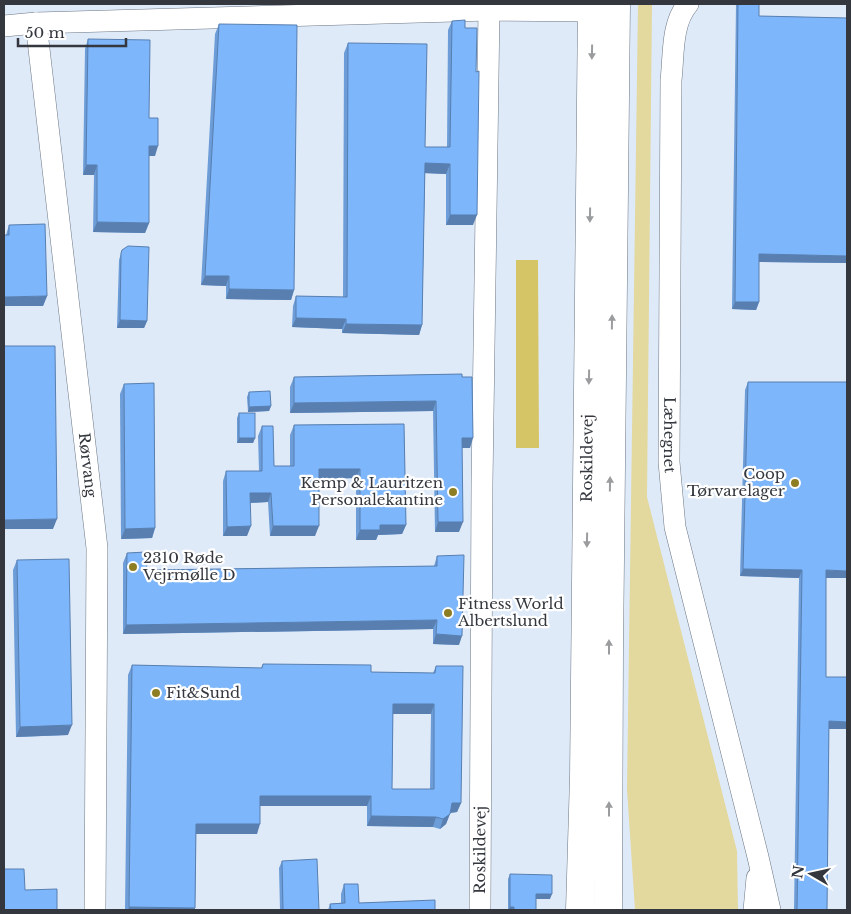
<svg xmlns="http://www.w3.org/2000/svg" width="851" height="914" font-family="'Libre Baskerville',serif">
  <rect width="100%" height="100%" fill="#dfeaf9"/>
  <path fill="#e3d89d" d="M638,4h14l-5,493 90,354 1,59h-103l-8,-121z"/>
  <path fill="#d6c567" d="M516,260h22l1,188h-23z"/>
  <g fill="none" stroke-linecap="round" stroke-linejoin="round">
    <defs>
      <g id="minor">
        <path id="s1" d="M688,4c-17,20 -14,51 -17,76l-2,382 6,65 83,330 12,53"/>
        <path id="s2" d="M36,23l61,525 -2,362"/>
        <path d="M4,26l32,-3 453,-13 103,1"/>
        <path id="s3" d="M480,910l2,-426 7,-474"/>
        <path d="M754,910l3,-32"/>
      </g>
      <g id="major">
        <path id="s4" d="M580,910l4,-133 8,-773"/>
        <path d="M608,910l1,-258 7,-648"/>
      </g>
    </defs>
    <use href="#minor" stroke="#6c7683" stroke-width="22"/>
    <use href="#major" stroke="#6c7683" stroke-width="29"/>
    <use href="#minor" stroke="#fff" stroke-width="21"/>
    <use href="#major" stroke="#fff" stroke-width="28"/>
  </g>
  <g fill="#6c9dd8" fill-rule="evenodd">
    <path d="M736,4h23v12l88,2v245l-88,-1v40l-3,8 -24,-1z"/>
    <path d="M452,21l13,7 11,44 -3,153h-27v-51l-21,-1 -3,152 -3,10 -77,-2v-4l-50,-2 1,-21 3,-10 47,1 1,-244 4,-10 77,104h22l1,-117z"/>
    <path d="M219,24l75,266 -3,10 -65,-1v-13l-25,-1 14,-251z"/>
    <path d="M88,39l61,79 6,38h-6v67l-4,10 -52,-1 1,-57h-11l2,-126z"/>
    <path d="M9,225l38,71 -4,10 -37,-71z"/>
    <path d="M122,250l25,71 -3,7h-27l2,-68z"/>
    <path d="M462,374l8,74h-8l-3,84h-24l-2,-121 -143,2v-26l4,-10z"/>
    <path d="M748,382l78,196v99h21v52h-18l-2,181h-33l5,-332 -59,-2 5,-186z"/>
    <path d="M124,384l31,144 -3,10 -31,1 -1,-145z"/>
    <path d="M249,392l22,14 -2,5 -21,1 -1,-15z"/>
    <path d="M239,413l16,25 -2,5h-16v-25z"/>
    <path d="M404,424l2,101 -4,9 -24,1 -2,5h-20v-62l-37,1 -4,57h-45l-2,-34 -18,1 -3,33h-24v-55l3,-10h33l-1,-35 4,-10 12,40h16v-31l4,-10z"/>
    <path d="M127,553l20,17 287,-4 3,-10 22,89 -26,-1v-15l-310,5v-71z"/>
    <path d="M17,560l51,175 -52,2 -3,-167z"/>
    <path d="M263,664l108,8 62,1 3,-7 25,137 -4,9 -7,1 -4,11 -6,5 -7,-2 -66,-1v-20h-107l-3,28h-61l-1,74 -1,2h-69l3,-235 4,-10 129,3zM393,714h38l-1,75h-38z"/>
    <path d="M282,861l37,49h-39l-1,-42z"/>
    <path d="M510,874l40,25h-14v11h-28v-31z"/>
    <path d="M344,884l15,19 76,7h-107l2,-6 11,-1v-9z"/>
  </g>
  <g fill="#587fb0">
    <path d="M149,146h9l-3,10h-9z"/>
    <path d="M425,163l25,1 -4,10 -24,-1z"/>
    <path d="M86,165h11l-3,10h-11z"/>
    <path d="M450,215h27l-4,10h-27z"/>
    <path d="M97,222l52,1 -4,10 -52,-1z"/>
    <path d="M759,254l88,2v7l-91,-1z"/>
    <path d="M205,276h24l-3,10 -25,-1z"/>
    <path d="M229,289l65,1 -3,10 -65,-1z"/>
    <path d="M47,296l-4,10h-39v-9z"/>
    <path d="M735,302h24l-3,8 -24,-1z"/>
    <path d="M296,318l50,1 -4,10 -50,-2z"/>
    <path d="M120,320l27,1 -3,7h-27z"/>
    <path d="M346,324l76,1 -3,10 -77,-2z"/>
    <path d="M436,401l-3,10 -143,2 4,-10z"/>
    <path d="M271,406l-2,5 -21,1 1,-5z"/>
    <path d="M239,438h16l-2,5h-16z"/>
    <path d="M462,438h11l-3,10h-12z"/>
    <path d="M319,469h41l-4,9 -40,1z"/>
    <path d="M250,493h21l-3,9 -21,1z"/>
    <path d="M57,519l-4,10h-49v-9z"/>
    <path d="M438,522h25l-4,10h-24z"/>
    <path d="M380,525h26l-4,9 -24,1 -2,5h-20l4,-10z"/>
    <path d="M251,526l-4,10h-24l4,-9z"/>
    <path d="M273,526h46l-4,10h-45z"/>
    <path d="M155,528l-3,10 -31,1 4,-10z"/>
    <path d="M743,569l59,1 -3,8 -59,-2z"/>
    <path d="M826,570l21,1v7h-24z"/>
    <path d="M437,620l-4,9 -310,5 3,-9z"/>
    <path d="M436,634l26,2 -3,9 -26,-1z"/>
    <path d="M393,704h41l-3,10h-41z"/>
    <path d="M829,721l18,1v7h-21z"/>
    <path d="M72,725l-4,10 -52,2 4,-10z"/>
    <path d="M260,796h111l-4,10h-110z"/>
    <path d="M452,803h9l-4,9 -8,1z"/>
    <path d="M450,814l-4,10 -6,5 3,-10z"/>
    <path d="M371,816l65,1 -3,10 -66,-1z"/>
    <path d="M196,824h64l-3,10h-64z"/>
    <path d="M536,894h16l-2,5h-16z"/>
    <path d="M129,907l66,1 -1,2h-66z"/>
    <path d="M510,907h4l-1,3h-5z"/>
  </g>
  <g fill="#7db6fb" stroke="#587fb0" fill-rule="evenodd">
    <path d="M738,4h21v12l88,2v238l-88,-2v48h-24z"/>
    <path d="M465,20v8h12l-1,44 3,-1 -2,144h-27v-51l-25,-1 -3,162 -76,-1v-5l-50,-1v-22l51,1 1,-254 79,1 -2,103h25l2,-126z"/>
    <path d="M219,24l78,1 -3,265 -65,-1v-13h-24z"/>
    <path d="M88,39l62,1 -1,78h9v28h-9v77l-52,-1v-57h-11z"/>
    <path d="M45,224l2,72 -43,1v-62h5v-10z"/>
    <path d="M128,246l21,1 -2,74 -27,-1 1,-67 1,-3z"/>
    <path d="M4,346h51l2,173 -53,1z"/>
    <path d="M462,374v3h10l1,61h-11l1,84h-25l-2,-121 -142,2v-26z"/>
    <path d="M748,382h99v189l-21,-1v107h21v45l-18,-1 -2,189h-30l5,-340 -59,-1z"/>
    <path d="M154,383l1,145 -30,1 -1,-145z"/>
    <path d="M270,391l1,15 -22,1v-15z"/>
    <rect x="239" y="413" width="16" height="25"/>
    <path d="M404,424l2,101h-26v5h-20v-61h-41v57h-46l-2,-33h-21l1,33 -24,1 -1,-56h36v-45h11l1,40h20v-41z"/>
    <path d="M146,552l1,18 290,-4v-10l27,-1 -2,81 -26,-2 1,-14 -311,5 1,-72z"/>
    <path d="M69,559l3,166 -52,2 -3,-167z"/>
    <path d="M263,664l108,1v7l64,1 1,-7h27l-2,137h-9l-2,11 -7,5 -7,-2 -65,-1v-20h-111v28h-64l-1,84 -66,-1 3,-242 130,3zM393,704h41v85h-42z"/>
    <path d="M317,859l2,51h-36l-1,-49z"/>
    <path d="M4,869h20l1,21 32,-1v21h-53z"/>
    <path d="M510,874l42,1v19h-16v16h-22v-3h-4z"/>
    <path d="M344,884h14l1,19 76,-3v10h-104l-1,-6 15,-1z"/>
  </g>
  <defs><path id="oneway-solid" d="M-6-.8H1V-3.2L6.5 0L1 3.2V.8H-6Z" transform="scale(1.25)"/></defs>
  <g fill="#9a9c9e">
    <use href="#oneway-solid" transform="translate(592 52) rotate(91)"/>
    <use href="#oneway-solid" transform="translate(590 215) rotate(91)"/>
    <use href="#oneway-solid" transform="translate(612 322) rotate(-89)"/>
    <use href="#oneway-solid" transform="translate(589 377) rotate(91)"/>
    <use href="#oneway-solid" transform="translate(610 484) rotate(-89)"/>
    <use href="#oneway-solid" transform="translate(587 540) rotate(91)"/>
    <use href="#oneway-solid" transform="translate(609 647) rotate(-90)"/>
    <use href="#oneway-solid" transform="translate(609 809) rotate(-90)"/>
  </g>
  <g fill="#8d7e24" stroke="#fff" stroke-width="2">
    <circle cx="795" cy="483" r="5"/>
    <circle cx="453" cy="492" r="5"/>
    <circle cx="133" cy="567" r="5"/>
    <circle cx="448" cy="613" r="5"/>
    <circle cx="156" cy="693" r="5"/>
  </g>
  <g text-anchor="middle" stroke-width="4.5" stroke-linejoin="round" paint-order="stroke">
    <g font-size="15" fill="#34383e" stroke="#fff">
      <text dy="5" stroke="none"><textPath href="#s1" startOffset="434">Læhegnet</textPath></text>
      <text dy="5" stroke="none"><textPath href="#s4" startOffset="452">Roskildevej</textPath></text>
      <text dy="5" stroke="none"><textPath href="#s2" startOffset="445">Rørvang</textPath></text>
      <text dy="5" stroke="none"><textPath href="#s3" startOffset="60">Roskildevej</textPath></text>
    </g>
    <g font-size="15" fill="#34383e" stroke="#fff" text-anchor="start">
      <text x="785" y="479" text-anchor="end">Coop<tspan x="785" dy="17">Tørvarelager</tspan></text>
      <text x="443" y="488" text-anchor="end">Kemp &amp; Lauritzen<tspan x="443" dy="17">Personalekantine</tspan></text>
      <text x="143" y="563">2310 Røde<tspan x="143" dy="17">Vejrmølle D</tspan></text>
      <text x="458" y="609">Fitness World<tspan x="458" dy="17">Albertslund</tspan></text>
      <text x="166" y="698">Fit&amp;Sund</text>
    </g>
  </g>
  <rect width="851" height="914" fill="none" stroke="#34383e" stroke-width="10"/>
  <g transform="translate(811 874) rotate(279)" stroke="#ffffff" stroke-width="4" paint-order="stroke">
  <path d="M0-4L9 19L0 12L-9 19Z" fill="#34383e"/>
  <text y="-8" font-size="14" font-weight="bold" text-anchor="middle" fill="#34383e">N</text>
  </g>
  <path d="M18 38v8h108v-8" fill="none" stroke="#34383e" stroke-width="2.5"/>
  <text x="25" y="38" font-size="15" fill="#34383e" stroke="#ffffff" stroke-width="4" paint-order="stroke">50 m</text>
</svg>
